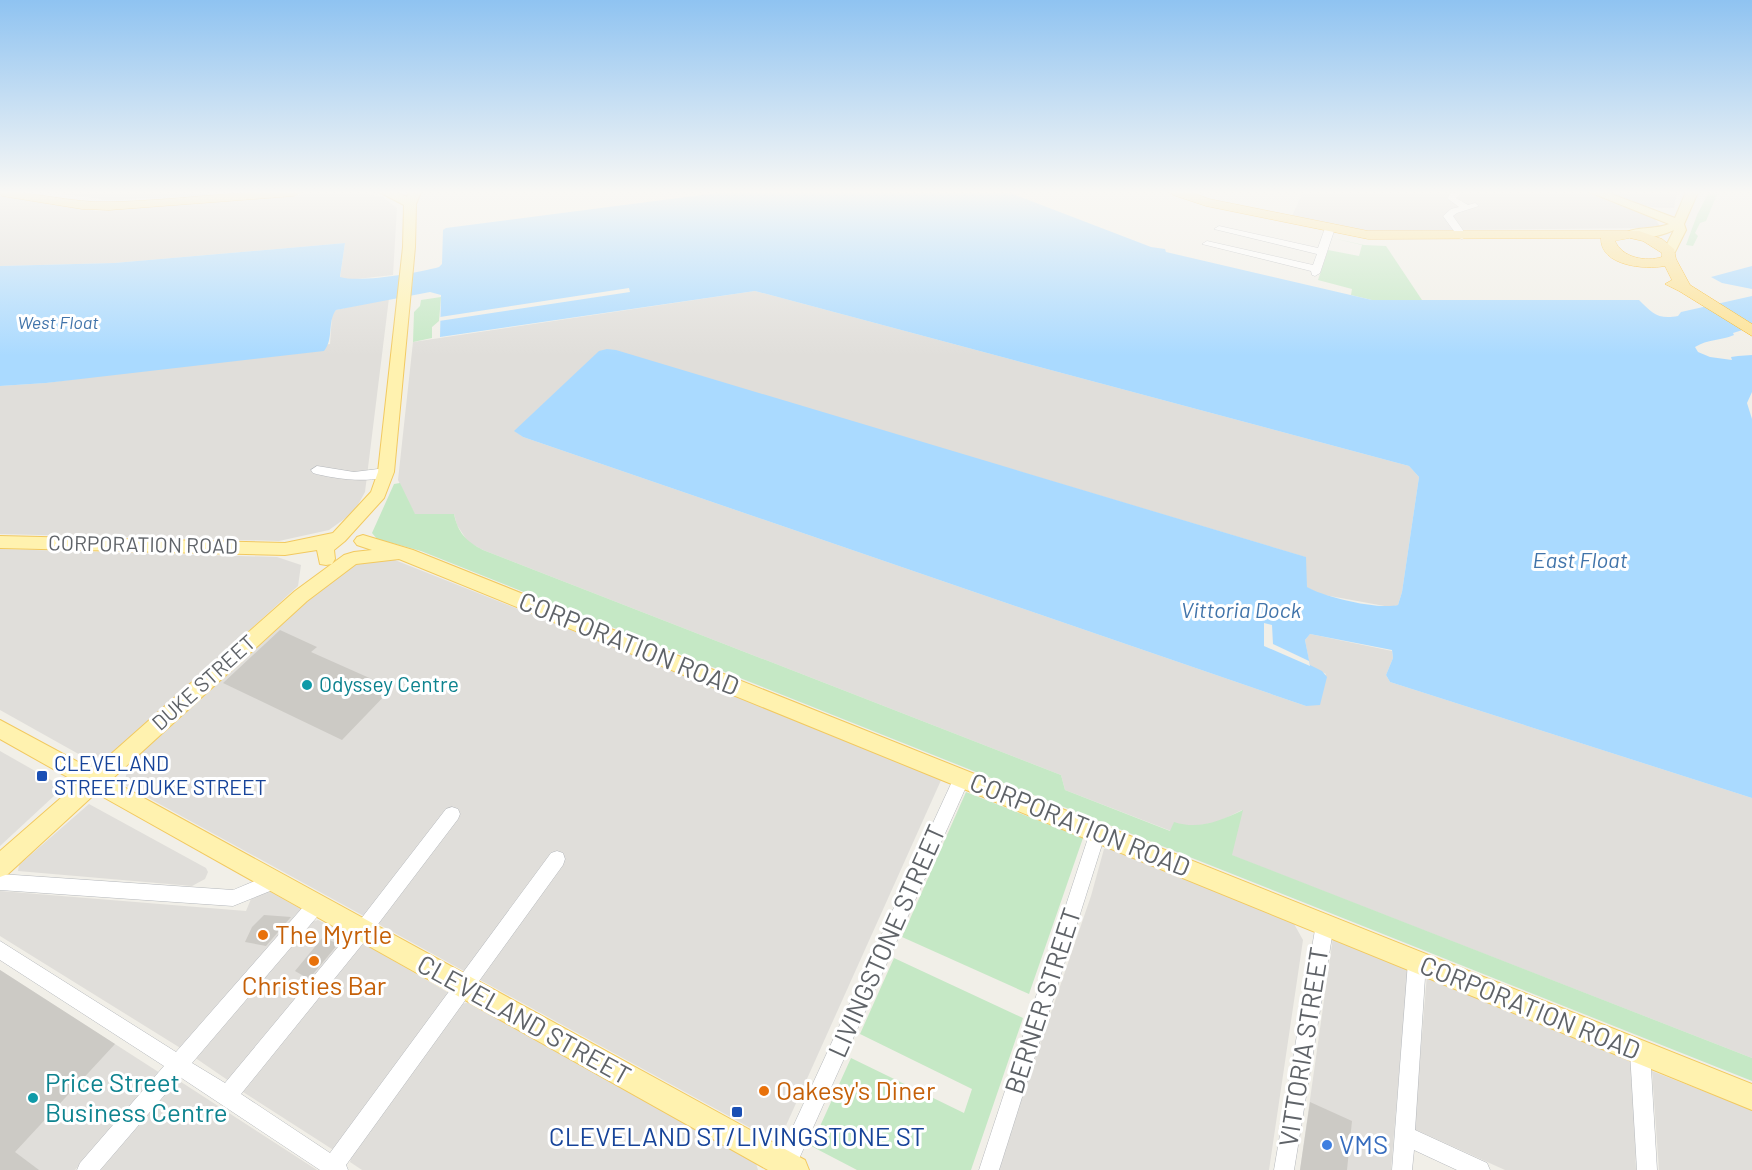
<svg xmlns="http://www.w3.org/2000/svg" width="1752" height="1170" font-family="Barlow,sans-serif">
  <rect width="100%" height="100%" fill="#f1efe8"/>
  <g fill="#e0deda">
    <path d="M50,192h161l-8,4 -96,4z"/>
    <path d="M340,192l41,4 16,12 -4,67 -45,5 -8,-2 5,-35 -231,20 -114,3v-70l97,15z"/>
    <path d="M1303,192h282l70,27 5,7 -12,2 -283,3 -73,-15z"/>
    <path d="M1610,192h67l-3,16h-14l-16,-2z"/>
    <path d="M755,291l654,175 10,11 -17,115 -4,13 -8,2 -11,-2 -60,-11 -13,-7 -1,-30 -297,-89 -493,-37 8,6 783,269 20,-32 -16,-8 -5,-26 5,-6 82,17 1,7 -7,17 4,7 362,116v260l-521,-203 11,-45 -24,12 -29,5 -15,-4 -3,8 -106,-41 -4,-15 -578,-225 -15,-8 -11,-17 -3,-11 -39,1 -17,-35 15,-138z"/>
    <path d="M389,298l-24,194 -11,20 -25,18 -50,11 -279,-7v-148l46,-3 284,-39 2,-29 4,-5z"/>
    <path d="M0,549l277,8 24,8 -3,21 -198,180 -100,-56z"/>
    <path d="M387,560h8l547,218 -158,352 -7,5 -10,2 -644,-353 8,-22 199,-184 20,-12 14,-5z"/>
    <path d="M0,751l58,33 -3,11 -55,51z"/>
    <path d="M89,804l117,64 2,4 -3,7 -13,7 -174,-15 1,-6z"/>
    <path d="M1111,847l182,75 10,18 -34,230h-272l94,-274 13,-47z"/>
    <path d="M0,891l246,20 5,-12 18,-8 34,19 -121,139 -182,-113z"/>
    <path d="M318,920l26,13 1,6 -116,142 -35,-24 114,-134z"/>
    <path d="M1333,937l75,29 -17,204h-91z"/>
    <path d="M365,944l84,49 -114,158 -95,-61 113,-142z"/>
    <path d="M0,970l160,103 -85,97h-75z"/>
    <path d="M1427,975l205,83 4,112h-131l-91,-41z"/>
    <path d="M469,1002l286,158 3,10h-396l-12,-8 3,-12 109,-146z"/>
    <path d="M1652,1071l100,39v60h-93z"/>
    <path d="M178,1080l139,90h-220z"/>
  </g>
  <g fill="#c5e8c5">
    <path d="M1709,192h9l-12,29 -6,2 -5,10 3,3 -5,10 -7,-1 11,-30z"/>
    <path d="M1332,238l32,7 22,1 36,54h-50l-21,-5 1,-6 -34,-9 10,-30 31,6 3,-11z"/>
    <path d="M441,297l-2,24 -7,6v11l-19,4 1,-30 6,-6 1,-6z"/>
    <path d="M400,483l15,31h39c4,19 12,27 29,36l578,225 4,15 105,41 4,-9c25,8 46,-1 69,-12l-11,45 520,203v23l-1331,-530 -44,-12 -5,-6 22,-49z"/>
    <path d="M966,792l117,46 -54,156 -127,-57z"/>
    <path d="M894,958l129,60 -52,152h-114l-46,-24 40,-88 113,55 8,-24 -112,-55z"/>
  </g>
  <g fill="#aadaff">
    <path d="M725,192l285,1 141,54 14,2 1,3 206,48h267c13,13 19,20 39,16l3,-4 71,-16v31l-19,6 1,2c-14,6 -26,4 -39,12l3,5 12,5 22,3 -1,-3 7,-1 14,-1v37l-5,11 5,16v379l-362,-116 -4,-7 7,-17 -1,-8 -82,-16 -5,6 5,25 12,6 5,6 -7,28 -14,1 -783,-269 -9,-6 85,-80 8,-2 9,1 690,207 1,30c17,10 71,23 91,18l4,-13 17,-115 -10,-11 -654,-175 -315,46 1,-42 -11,-3 -94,18c-9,12 -2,29 -12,41l-278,32 -46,3v-120l114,-3 231,-20 -5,34c19,6 79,-4 99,-10l3,-3 1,-34 3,-2z"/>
    <path d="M1752,266v23l-30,-6 -11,-6z"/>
  </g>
  <g fill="#f1efe8">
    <path d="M629,288l1,4 -191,29 1,-4z"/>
    <path d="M1264,623l8,2 1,19 36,17 1,5 -46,-20z"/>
  </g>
  <g fill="#cccac5">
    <path d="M280,630l37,17 -6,5 81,36 -50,52 -119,-57z"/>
    <path d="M264,915l27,2 -25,29 -21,-4 7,-15z"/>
    <path d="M323,937l15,7 -29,35 -14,-8z"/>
    <path d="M0,970l115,74 -100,108 24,18h-39z"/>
    <path d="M1310,1102l42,19 -5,49h-47z"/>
  </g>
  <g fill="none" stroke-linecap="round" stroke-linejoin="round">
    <defs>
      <g id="minor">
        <path d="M1459,192l1,2 -4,4 12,7 7,-2 4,3 -22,7 -4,3 14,20 -5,3 -3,-1 -16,-22 8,-7 8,-2 -11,-8 1,-6z"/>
        <path d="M1330,225l5,3 -15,45 -5,3 -3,-1 -1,-4 -109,-27 5,-3 106,24 4,-11 -103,-25 5,-3 99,22 7,-20z"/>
        <path d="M317,466l37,6 32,-4 6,4c-13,14 -62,6 -79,1l-2,-3z"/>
        <path d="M962,771l6,2 2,5 -176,392h-21l183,-397z"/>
        <path d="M452,807l6,2 2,5 -2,5 -89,117 -128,158 89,59 221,-300 6,-2 6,2 2,6 -2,6 -217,300 2,5h-28l-140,-93 -80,93h-23l3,-7 84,-97 -164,-106v-19l176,111 134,-153 6,-2 6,2 3,6 -3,6 -130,152 33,20 132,-159 89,-115z"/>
        <path d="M1098,824l6,3 2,5 -107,338h-20l111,-338 2,-5z"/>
        <path d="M274,873l6,2 3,6 -3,6 -47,19 -233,-16v-16l233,16z"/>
        <path d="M1325,915l6,3 3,6 -40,246h-20l42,-246 3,-6z"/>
        <path d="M1417,953l6,3 3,6 -11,168 72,33 3,7h-33l-43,-20 -2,20h-20l16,-208 3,-6z"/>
        <path d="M1640,1042l7,3 3,7 7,118h-20l-7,-118 3,-7z"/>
      </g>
      <g id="major">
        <path d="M379,192h17l11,5 2,-5h12l-5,12 -1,43 -21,225 -10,26 -39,43 -11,9 1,9 -3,5 -6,1 -6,-1 -3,-14 -32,5 -285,-7v-12l285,7 48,-10 38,-41 7,-20 25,-225 1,-42z"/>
        <path d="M1589,192h17l69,26 11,-26h12l-14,32 2,6 -11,22 -6,4 -6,-4 11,-22c-13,6 -39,13 -50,4 10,-8 31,-4 45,-10z"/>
        <path d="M363,535l50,15 1339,534v26l-1353,-551 -43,5 -49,37 -196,179 694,380 4,10h-41l-672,-377 -88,81 -8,3v-26l78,-68 -78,-44v-19l93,50 202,-179 49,-36 10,-3 18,-2 -15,-5 -3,-4 3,-4z"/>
      </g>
      <g id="highway">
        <path d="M0,192c37,0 72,11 109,10 64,-1 128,-12 192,-10l-7,4 -185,14 -27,-1 -80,-13z"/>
        <path d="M1171,192h20l18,7 159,32h271l23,8 12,10 2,10 14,26 62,39v12l-73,-45 -14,-7 7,-4 -7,-14c-20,4 -65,0 -64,-28l-233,1 -162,-33 -33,-11zM1630,238l13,3 19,12v4c-16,5 -40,1 -47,-16z"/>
      </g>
    </defs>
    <use href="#minor" stroke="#b5b8bc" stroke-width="1"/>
    <use href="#major" stroke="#f2c960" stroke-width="2"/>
    <use href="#highway" stroke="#f9ab00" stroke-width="1"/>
    <use href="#minor" fill="#fff" fill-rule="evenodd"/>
    <use href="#major" fill="#fff2af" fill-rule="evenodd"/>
    <use href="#highway" fill="#fde293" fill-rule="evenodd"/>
  </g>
  <linearGradient id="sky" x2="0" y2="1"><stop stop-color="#8fc3f1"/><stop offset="0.54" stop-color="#f9f8f5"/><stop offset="1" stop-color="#f9f8f5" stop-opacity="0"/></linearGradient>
  <rect width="1752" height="356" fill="url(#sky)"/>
  <g fill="#0f9aa8" stroke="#fff" stroke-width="2">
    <circle cx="307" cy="685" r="6"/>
    <circle cx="33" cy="1098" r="6"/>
  </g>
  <g fill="#1a4fb4" stroke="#fff" stroke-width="2">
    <rect x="36" y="770" width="12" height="12" rx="3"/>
    <rect x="731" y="1106" width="12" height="12" rx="3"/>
  </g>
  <g fill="#e8710a" stroke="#fff" stroke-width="2">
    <circle cx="263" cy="935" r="6"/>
    <circle cx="314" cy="961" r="6"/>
    <circle cx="764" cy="1091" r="6"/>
  </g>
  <circle fill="#3f7fe0" stroke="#fff" stroke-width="2" cx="1327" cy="1145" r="6"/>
  <g text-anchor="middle" stroke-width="6" stroke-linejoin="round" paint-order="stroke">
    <g font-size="18" font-style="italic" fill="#4174aa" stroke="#fff">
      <text x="58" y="329">West Float</text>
    </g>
    <g font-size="21" fill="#5f6368" stroke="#fff">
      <text transform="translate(143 545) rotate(1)" y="7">CORPORATION ROAD</text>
      <text transform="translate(204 683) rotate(-42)" y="7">DUKE STREET</text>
    </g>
    <g font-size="21" fill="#0d838f" stroke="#fff" text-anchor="start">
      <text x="319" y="692">Odyssey Centre</text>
    </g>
    <g font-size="21" fill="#164399" stroke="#fff" text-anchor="start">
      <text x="54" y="771">CLEVELAND<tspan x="54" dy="24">STREET/DUKE STREET</tspan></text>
    </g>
    <g font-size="22" font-style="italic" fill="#4174aa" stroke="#fff">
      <text x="1580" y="568">East Float</text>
      <text x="1241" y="618">Vittoria Dock</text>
    </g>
    <g font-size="26" fill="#5f6368" stroke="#fff">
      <text transform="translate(629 644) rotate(22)" y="9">CORPORATION ROAD</text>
      <text transform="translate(1080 825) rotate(22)" y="9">CORPORATION ROAD</text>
      <text transform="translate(887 941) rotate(-66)" y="9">LIVINGSTONE STREET</text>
      <text transform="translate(1043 1001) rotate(-72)" y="9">BERNER STREET</text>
      <text transform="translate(1530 1008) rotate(22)" y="9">CORPORATION ROAD</text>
      <text transform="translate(524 1020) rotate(29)" y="9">CLEVELAND STREET</text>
      <text transform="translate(1304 1047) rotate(-81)" y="9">VITTORIA STREET</text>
    </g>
    <g font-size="26" fill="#c56008" stroke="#fff" text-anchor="start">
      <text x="275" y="944">The Myrtle</text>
      <text x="314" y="995" text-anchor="middle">Christies Bar</text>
      <text x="776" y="1100">Oakesy's Diner</text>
    </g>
    <g font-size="26" fill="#0d838f" stroke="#fff" text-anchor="start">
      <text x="45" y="1092">Price Street<tspan x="45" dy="30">Business Centre</tspan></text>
    </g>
    <g font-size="26" fill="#164399" stroke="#fff">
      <text x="737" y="1146">CLEVELAND ST/LIVINGSTONE ST</text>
    </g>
    <g font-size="26" fill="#366cbe" stroke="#fff" text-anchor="start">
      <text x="1339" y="1154">VMS</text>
    </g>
  </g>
</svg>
